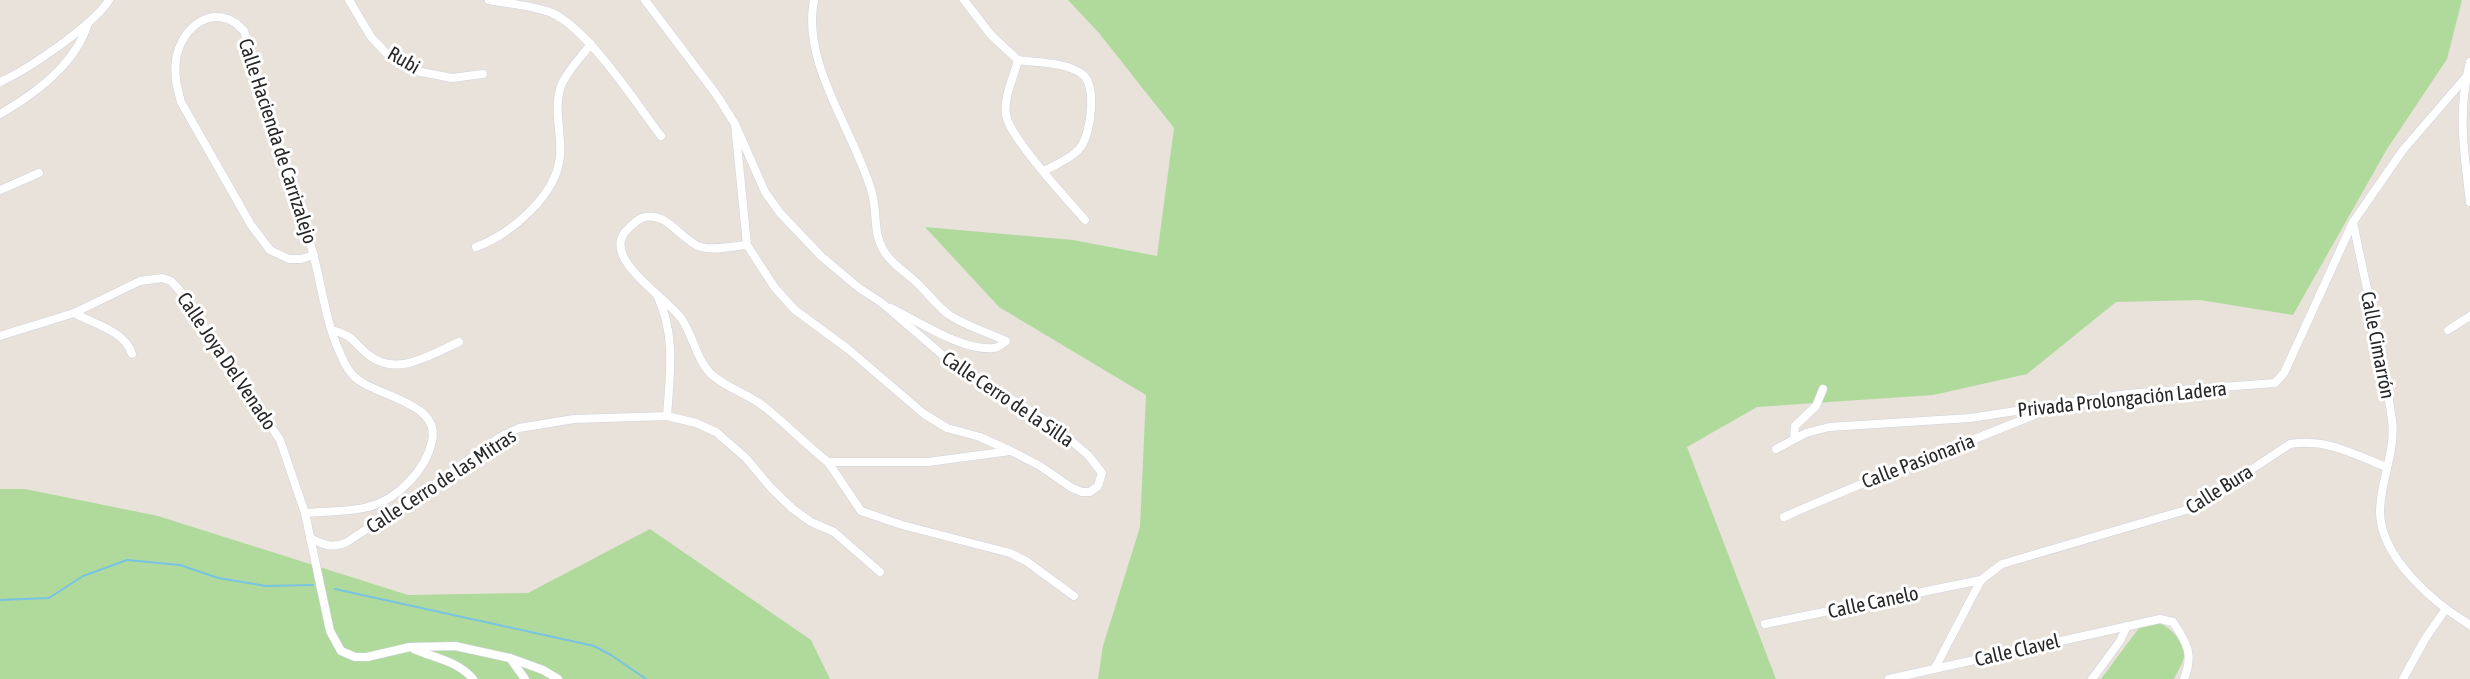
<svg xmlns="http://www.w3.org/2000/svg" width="2470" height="679" font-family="'Asap Condensed',sans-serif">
  <rect width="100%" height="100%" fill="#e8e2da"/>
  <g fill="#b0da9c">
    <path d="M1068,0h1394l-15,59 -60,90 -94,166 -93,-15 -84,2 -89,72 -94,21 -176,12 -70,40 89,232h-678l5,-33 37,-119 6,-132 -147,-88 -74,-80 148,13 84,16 17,-128 -75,-95z"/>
    <path d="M0,489h25l133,27 250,79 120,-2 122,-64 161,111 19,39h-830z"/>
    <path d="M2159,623c11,4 27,20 25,33 -1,8 -7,16 -10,23h-73l38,-51z"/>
  </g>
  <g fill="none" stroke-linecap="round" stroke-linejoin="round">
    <g stroke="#77c3e1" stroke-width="2">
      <path d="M335,589l259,57 17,9 35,24"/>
      <path d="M0,600l49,-2 34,-22 44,-16 53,5 38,13 48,8 47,-1"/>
    </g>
    <defs>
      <g id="street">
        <path d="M349,0l22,37 18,19 27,15 36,7 31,-4"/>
        <path d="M489,0c20,4 44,5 63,13 37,17 83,89 109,123"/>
        <path d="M645,0l71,94 19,30 30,68 15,21 42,44 37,31 23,15 64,55 109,69 33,28 14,18 -4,13 -8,6h-8l-10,-4 -32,-22 -29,-15 -31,-14 -33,-9 -23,-14 -76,-65 -53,-39 -20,-22 -28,-43 -12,-121"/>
        <path d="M814,0c-13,64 41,132 58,193 6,22 0,42 14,61 8,12 20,18 30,28 11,10 20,23 32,32 17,12 39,18 58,27 -4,3 -7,7 -12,7 -30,4 -76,-27 -103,-40"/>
        <path d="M964,0l27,35 27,25c-4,17 -15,38 -12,55 4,23 61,84 79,105"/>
        <path d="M1018,60c20,3 48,2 64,14 15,11 9,57 0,71 -7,12 -26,19 -38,26"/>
        <path d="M2470,62c-13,51 -6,89 0,140"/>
        <path d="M0,82c27,-12 94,-57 109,-82"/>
        <path d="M0,114c35,-20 76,-50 88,-91"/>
        <path d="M0,190l39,-17"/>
        <path d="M2353,222c13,66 30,131 39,198 4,30 -11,59 -12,90 -1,47 54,93 90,115"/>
        <path d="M747,245c-14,1 -32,6 -46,2 -20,-6 -35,-38 -59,-29 -7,3 -12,9 -17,14 -22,28 42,66 56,86 12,17 15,41 30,56 15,14 35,19 51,31 23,18 43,39 66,57h100l82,-11"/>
        <path d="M476,247c35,-13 81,-52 84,-91 2,-23 -7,-47 1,-70 6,-15 20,-29 30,-42"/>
        <path d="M657,295c19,39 13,79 10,121"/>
        <path d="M74,313c20,11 51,18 58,41"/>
        <path d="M332,330c23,6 22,14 38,26 28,21 62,-2 89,-14"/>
        <path d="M2448,330l22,-14"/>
        <path d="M0,336l74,-23 66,-32 22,-3 9,3 9,10 100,149 25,73 25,118 11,20 14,6h12l43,-10 45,-1 55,12 33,12 15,9"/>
        <path d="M1794,438l1,-12 21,-20 7,-17"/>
        <path d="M1776,449l30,-16 23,-6 141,-9 157,-24 148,-11 9,-10 69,-151 50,-72 63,-73"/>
        <path d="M828,462l33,49 41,14 108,28 16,8 48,35"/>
        <path d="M305,513c19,-2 46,-1 63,-6 29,-7 58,-37 64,-66 9,-38 -55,-45 -75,-62 -8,-6 -13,-16 -17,-26 -14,-30 -18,-65 -26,-96 -13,-50 -32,-98 -48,-147 -9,-26 -13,-54 -22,-79 -27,-31 -63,-6 -68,29 -2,16 1,27 5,42l70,123 19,25 19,9h12l13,-4"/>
        <path d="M1784,517c86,-39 173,-70 260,-106"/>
        <path d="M310,538c14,7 22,11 37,4l78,-51 75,-54 19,-9 55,-9 93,-3 29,7 20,9 30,26 25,30 22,21 18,13 23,10 46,40"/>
        <path d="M1765,624l216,-44"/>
        <path d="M414,649c20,9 44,12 59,30"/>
        <path d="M510,658l15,21"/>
        <path d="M1935,668l46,-88 21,-16 191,-56 97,-64c36,-6 64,10 96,23"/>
        <path d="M1889,679l271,-60 13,3c14,21 21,32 11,57"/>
        <path d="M2092,679l28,-38 7,-15"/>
        <path d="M2403,679l22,-40 20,-29"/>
      </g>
    </defs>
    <use href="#street" stroke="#d0d2df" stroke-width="9"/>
    <use href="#street" stroke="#fff" stroke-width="8"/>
  </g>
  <g text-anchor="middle" stroke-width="6" stroke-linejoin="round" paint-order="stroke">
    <g font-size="20" fill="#272727" stroke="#fff">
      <text transform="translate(404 60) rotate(30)" y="7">Rubi</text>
      <text transform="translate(278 141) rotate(72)" y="7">Calle Hacienda de Carrizalejo</text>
      <text transform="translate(2378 345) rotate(79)" y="7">Calle Cimarrón</text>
      <text transform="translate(227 361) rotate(56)" y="7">Calle Joya Del Venado</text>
      <text transform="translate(1008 399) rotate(34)" y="7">Calle Cerro de la Silla</text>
      <text transform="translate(2122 399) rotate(-6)" y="7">Privada Prolongación Ladera</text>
      <text transform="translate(1918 461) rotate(-21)" y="7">Calle Pasionaria</text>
      <text transform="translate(441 481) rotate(-33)" y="7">Calle Cerro de las Mitras</text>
      <text transform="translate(2219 489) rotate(-32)" y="7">Calle Bura</text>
      <text transform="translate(1873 602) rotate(-12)" y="7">Calle Canelo</text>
      <text transform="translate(2017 650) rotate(-13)" y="7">Calle Clavel</text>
    </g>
  </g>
</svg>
